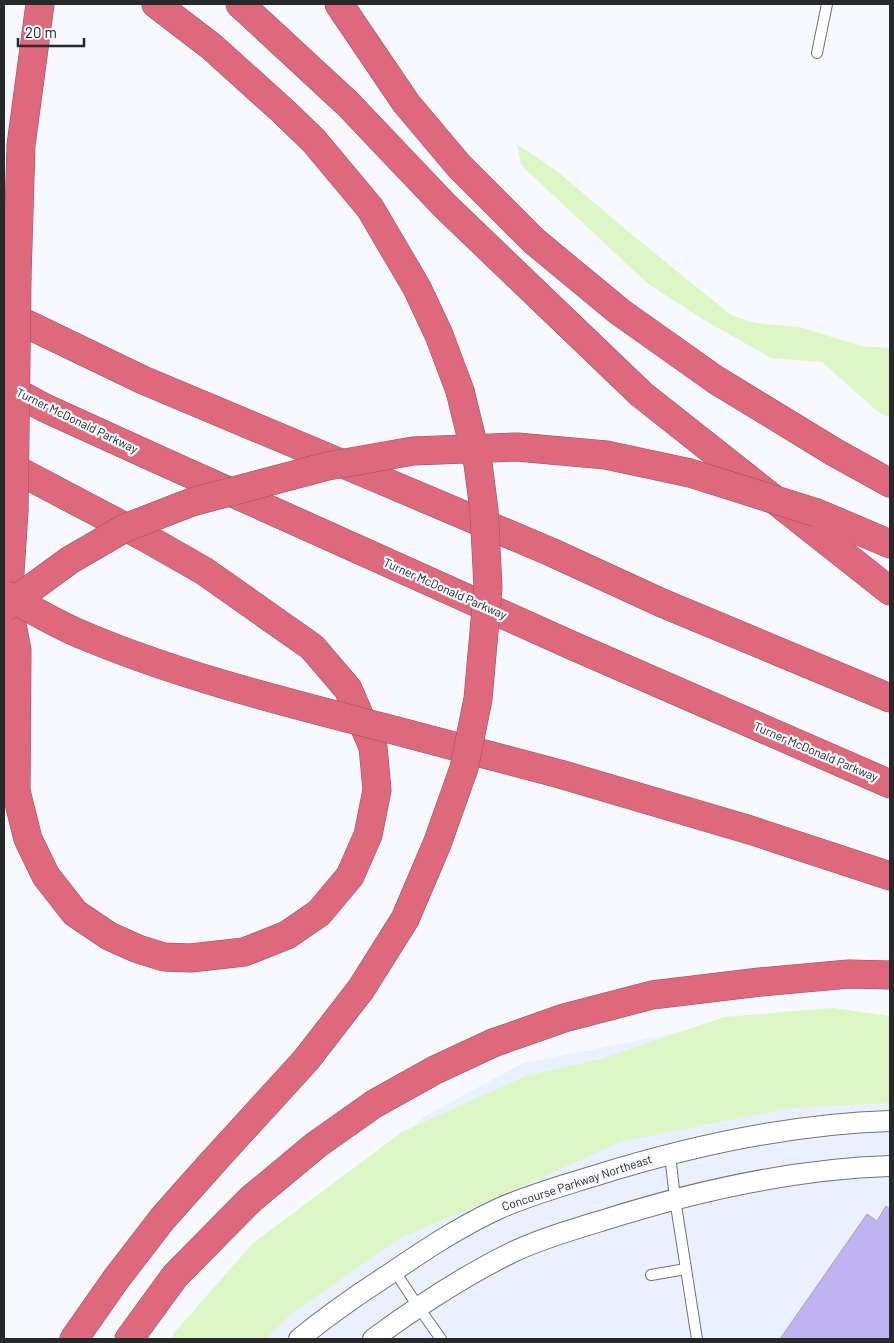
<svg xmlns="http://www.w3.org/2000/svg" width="894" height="1343" font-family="Barlow,sans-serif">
  <rect width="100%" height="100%" fill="#f7f9ff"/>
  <path fill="#eaf0fe" d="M787,1011l103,12v316h-693l228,-223 98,-53z"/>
  <g fill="#dcf6c6">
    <path d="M517,144l41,28 73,62 100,81 24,8 44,4 62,19 29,2v70l-13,-7 -55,-49 -51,-4 -67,-38 -57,-37 -126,-118z"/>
    <path d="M833,1008l57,8v87l-99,5 -171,34 -110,50 -108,45 -110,76 -26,26h-95l3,-6 79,-90 149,-111 124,-56 75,-17 123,-42z"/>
  </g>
  <path fill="#c0b3f2" stroke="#a7a6ac" d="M886,1206l4,3v130h-110l87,-125 10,7z"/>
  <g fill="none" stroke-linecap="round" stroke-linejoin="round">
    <defs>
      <g id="service">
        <path d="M817,53l10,-49"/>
        <path d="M670,1154l5,45 22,140"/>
        <path d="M394,1270l25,38 22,31"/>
        <path d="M651,1275l35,-6"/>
      </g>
      <g id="minor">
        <path d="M299,1339c28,-23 58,-44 89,-64 35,-24 71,-48 110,-66 31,-14 64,-23 96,-33 96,-30 196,-52 296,-55"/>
        <path d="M373,1339c45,-33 92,-64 142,-88 28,-13 59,-22 89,-31 92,-29 190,-51 286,-54"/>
      </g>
      <g id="motorway">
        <path d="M156,4l56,43 71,64 31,30 56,67 47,80 22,47 21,56"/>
        <path d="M240,4l108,100 97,102 196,188 249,197"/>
        <path d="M339,4l67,99 53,63 75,75 86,71 96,68 118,72 56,31"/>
        <path d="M17,277l4,-132 19,-141"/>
        <path d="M4,313l139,67 231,97 177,75 111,51 228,95"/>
        <path d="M4,386l41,22 112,51 414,186 319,139"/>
        <path d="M4,463l144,76 56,32 108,76 36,42 25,58 4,43 -9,45 -18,41 -31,37 -32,22 -43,17 -53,6 -27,-1 -26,-8 -29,-13 -34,-23 -29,-37 -18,-37 -12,-48 1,-141 -9,-46"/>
        <path d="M817,513l73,31"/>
        <path d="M7,619l7,-108"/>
        <path d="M412,735l148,39 190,56 140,46"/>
        <path d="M74,1339l42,-60 47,-61 49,-55"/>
        <path d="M129,1339l46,-63 76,-77 65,-54 58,-41 61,-34 58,-27 71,-25 88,-23 108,-13 89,-8 41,1"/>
      </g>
    </defs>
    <use href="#service" stroke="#717479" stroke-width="12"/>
    <use href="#minor" stroke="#717479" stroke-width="22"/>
    <use href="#motorway" stroke="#9e525f" stroke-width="29"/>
    <use href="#service" stroke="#fff" stroke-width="10"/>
    <use href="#minor" stroke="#fff" stroke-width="20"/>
    <use href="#motorway" stroke="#de687c" stroke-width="28"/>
    <defs>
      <g id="motorway-bridge">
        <path d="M14,511l3,-234"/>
        <path d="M4,594c26,14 53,31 81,42 105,44 217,70 327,99"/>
        <path d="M4,608l66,-48 55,-32 67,-26 136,-36 85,-15 104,-4 89,8 84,18 127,40"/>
        <path d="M212,1163l94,-103 55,-71 44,-70 32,-75 27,-76 14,-69 10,-112 -4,-77 -6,-46 -18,-73"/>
      </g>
    </defs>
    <use href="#motorway-bridge" stroke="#9e525f" stroke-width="29" stroke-linecap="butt"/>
    <use href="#motorway-bridge" stroke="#de687c" stroke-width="28"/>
  </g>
  <g text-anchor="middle" stroke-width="4.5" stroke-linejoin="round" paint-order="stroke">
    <g font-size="12" fill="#27282a" stroke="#f7f9ff">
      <text transform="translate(77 421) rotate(26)" y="4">Turner McDonald Parkway</text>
      <text transform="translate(445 589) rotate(24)" y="4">Turner McDonald Parkway</text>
      <text transform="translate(816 752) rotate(23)" y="4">Turner McDonald Parkway</text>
      <text transform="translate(577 1183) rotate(-18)" y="4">Concourse Parkway Northeast</text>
    </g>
  </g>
  <rect width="894" height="1343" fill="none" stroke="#27282a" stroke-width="10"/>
  <path d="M18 38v8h66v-8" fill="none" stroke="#27282a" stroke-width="2.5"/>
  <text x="25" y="38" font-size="15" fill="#27282a" stroke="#f7f9ff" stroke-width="4" paint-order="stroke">20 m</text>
</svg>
